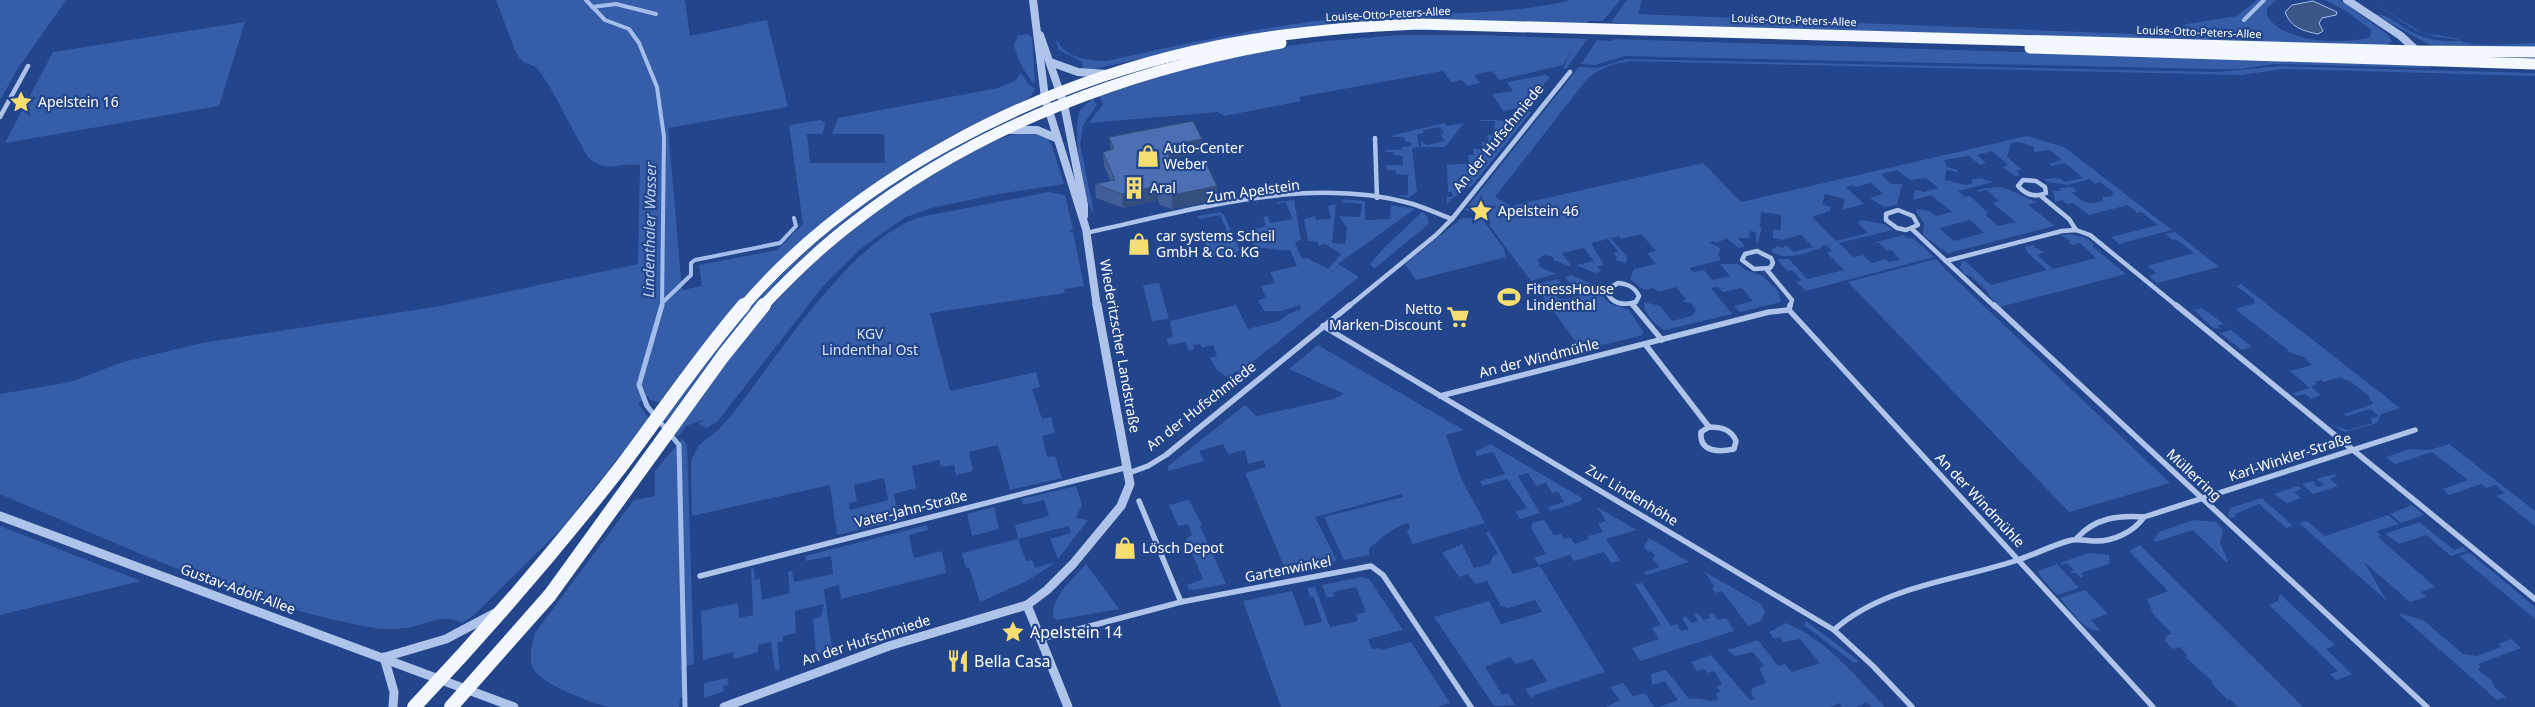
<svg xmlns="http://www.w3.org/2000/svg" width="2535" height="707" font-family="'Noto Sans',sans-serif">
  <rect width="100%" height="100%" fill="#22458b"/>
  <g fill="#365da8" fill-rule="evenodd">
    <path d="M0,0h66l-49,70 -17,30z"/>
    <path d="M496,0h189l5,36 77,-16 21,87 -120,21 14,162 20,-4 -3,-21 78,-15 26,-26 -14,-99 32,-5 4,3 -2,11h-16l3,29h75l-1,-29h-52l6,-16 160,-30 17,-7 6,-8 8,12 6,4 -4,7 -6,4c-29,15 -59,27 -88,44 -117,67 -199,150 -278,258l-9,-2 -2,-4 -10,7 11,16 -87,109 -88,87 -12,8c-19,-10 -36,2 -55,5 -16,2 -32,1 -49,-3 -124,-25 -241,-82 -358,-131v-100l70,-12 53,-20 79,-19 238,-37 198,-42 2,-99c-22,-3 -35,10 -53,-9l-37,-69 -13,-19 -15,-7 -6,-8z"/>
    <path d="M1571,0h49l-17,21h-15l-1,2 -158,-3 -253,31 -86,19 -7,-1 -1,-7 -23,-12 -3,-9h2c6,17 33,20 48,20 84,-18 168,-38 254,-44 71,-5 141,0 211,-17z"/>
    <path d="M1627,0h15l-4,14 521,21 28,-11 50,-8 20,-16h20l-10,8v7c14,28 77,30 103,22l1,-7 -22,-17 -24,-13h15l47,34 5,7 -6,5 -761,-22 -14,-2z"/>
    <path d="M2368,0l55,33 33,5c11,11 62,5 79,5v6l-97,-2 -10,-3 -54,-30c16,0 28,14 42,20 12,6 29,8 42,7l-2,-2c-15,-1 -27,-3 -41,-9z"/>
    <path d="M245,22l-26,84 -214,37 48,-91z"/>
    <path d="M1027,34l5,3 3,46h-2c-9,-12 -15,-22 -19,-38l4,-9z"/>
    <path d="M1401,35h78l108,4 -21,30 -3,-1 10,-21 -10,18 -64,15 -7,-9 -18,4 6,8 -13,3 -5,-6 -11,2 -8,-11 -144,26 2,4 -77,15 -6,-4 -129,11 14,-19 -4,-8 77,-25 94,-23 56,-7z"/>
    <path d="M1613,39l815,26 3,3 -158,-4 -32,5h-27l-589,-13 -30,9 -14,-1 16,-24 16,1z"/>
    <path d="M1626,59l591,13 64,-6 254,7v3l-250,-7 -45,6 -610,-14c-17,3 -30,7 -43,18l-92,118 16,9 192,-43 38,39 286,-66 37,11 108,83 -53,14 -8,-7 47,-12 -17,-13 -4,1 -9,-8 -39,10 -16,-12 -6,1 -5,-4 -7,2 -2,-11h8l-2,-3 13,-1 5,4 -5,2c14,11 16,12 31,8l-1,-4 10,-1 1,-4 -13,-10 -5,2 -5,-5 -22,6 -20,-3 -4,-3 15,-1 6,4 18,-4 -18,-15 -13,3 -3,-2 13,-4 -12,-10 -16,2v-5c-8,-2 -14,-7 -23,-4l-4,14 15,13h-6l4,5 -5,1 -13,-9 6,-2 -16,-14 -15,4 9,8 -6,2 -11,-9 -25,4 3,7 11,3v2l-12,-2 -1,10 22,5 6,-2 -2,-3 9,-2 13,4 -35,9 7,6 5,-1 18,17 -3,1 13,12 18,-4 -24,-19 7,-2 -12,-11 -8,2 -2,-2c34,-8 31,3 61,12l-10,3 27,21 -106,27 -4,-1 -22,-17 1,-12 -8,-11 1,-3 13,2 6,5 16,-4 -21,-17 -18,5 2,-10 9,2 14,-4 -12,-10 -16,2 -13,-10 -16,4 10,10h11l-5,21 -13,2 -14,-9 13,-4 -12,-11 -16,4 -3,-2 -6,2 18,17 -22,6 3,-11 -20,-5 -3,10 9,3 -1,4 -18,6 24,24 32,-8 -10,-10 3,-3 23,4 9,6 -54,13 14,14 10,-2 8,8 15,-4 3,3 11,-2 -9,-10 -4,1 -8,-8h-6l30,-8 6,4 4,-1 21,19 -128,34 -10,-9 6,-2 -10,-10 -5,1 -10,-12h12l18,20 37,-9 -17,-17 5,-2 -6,-6 -5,1 1,2c-18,5 -36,14 -51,3l6,-5 5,2 4,-3 8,7 19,-5 -12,-12 -19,5 -9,-2v-9l8,1v-15l-20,-3 -1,15 2,1 -4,14 -2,-1v-9l-6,-1 -1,7h-11l7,8 -6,2 -13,-10 -9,5 -5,-2 -2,2 11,5 -3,6 3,6 -32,8 4,4 11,-2 8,10 18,-4 -10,-12h18l8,6 17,6 15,15 3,11 -41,10 -6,-6 19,-5 -11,-13 -19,4 -5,-5 -7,1 21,26 -67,16c-9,-4 -22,-16 -21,-28l16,4 12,15 20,-5 4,-6 -4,-6 -10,-3 4,-2 -10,-12 -18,5 -4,-4 -10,2 -14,-11 4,-10 22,-5 -9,-11 9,-2 -15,-17 -20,5 -2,-3 -8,2 16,19 -1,6 -11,-3 2,-3 -3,-4 4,-2 -10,-12 -17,4 13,22 -7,2 4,4 -6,2 -19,-8 18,-4 -10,-13 -22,5 10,14 -19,-7 1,-2c-8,-4 -11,-4 -17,3l4,2 -3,3 18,8 -25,7 -51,-68 -15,-3 114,-143 19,1zM1970,220l14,13 -30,8 -15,-13z"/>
    <path d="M1545,75l5,2 -22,29 -25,5 -11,-17 21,-3 -6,-9z"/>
    <path d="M1093,98l4,7 -14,20 -3,19 14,70c-13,-17 -22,-85 -14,-104z"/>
    <path d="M1029,111c-92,42 -181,98 -252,172 -42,43 -77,91 -111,139l-3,-2c26,-36 52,-73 81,-106 65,-73 143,-134 229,-179 18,-10 38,-16 56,-24z"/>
    <path d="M1524,111l7,1 -60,75h-4l-20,16v-6h6l-1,-5h-4l-1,-27 22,-2 -1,-8h6l-1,-6h10l-2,-7h7l-1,-7h7l1,-14h-19c14,-3 27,0 41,2z"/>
    <path d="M1445,123l2,3 17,-3 -19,24h-24v-6l6,4 18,-4 -5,-7 4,-1 -4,-6 -17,3 1,3 -7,1 2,13 -7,1 5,44 -9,6 -10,-3h10v-20l-12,-1 -1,-4h-8v-5h16v-9l-9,-1v-3h-9v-2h17v-3l9,-1v-4h-6l-1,-5h-11v-2z"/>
    <path d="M1031,131l17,8 3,4 13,41 -65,10 -68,14 -27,10 -45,32 -35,35 -107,137 -11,6 -8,-4 7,-5 -19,7 -8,11 -3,-3c27,-38 54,-77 84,-113 51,-62 113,-111 182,-151 29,-17 56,-35 90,-39z"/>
    <path d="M1049,192l16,3 8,34 -4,2 4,1 11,54 -20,3 1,4 -135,20 20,78 86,-19 4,15 -8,2 10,30 9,-2 4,16 -13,3 5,21 8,-1 7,22 -52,12 -12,-45 -29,7 4,19 -17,4 -2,-10 -13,2 -2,-7 -27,6 4,22 -22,6 3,17 5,-1 2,9 -67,16 -7,-50 -138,31 -1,-55 8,-16 19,-15 17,-19c43,-56 118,-173 185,-194zM884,478l4,22 -38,10 -1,-7 8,-2 -3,-16z"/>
    <path d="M1343,199l22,2v19l25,-1 1,-14 24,4 -77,55 21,13 -120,96 -3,-2 -8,7 -11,-8 -7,-12 7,-2 -4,-11 -11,3 -2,-4 -7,1 1,4 -5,2 -4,-9 -16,3 -3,-6 7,-2 -3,-16 66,-16 12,24 31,-8 9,-7 13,-5 -1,-4 -19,6h-17l-6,-11 8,-2 -5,-12 14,-3 -5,-11 27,-6 -7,-16c-15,2 -20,-4 -36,-1l-2,-7 -10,-2 -3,-7 27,-7 -3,-9 5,-1 2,7 23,-4 -8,-17 -7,2 -1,-2 17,-2 7,40 -6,2 7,17 5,-1 21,11 13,-15 -16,-10 -7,2v-4l-10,-1 -4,-22 11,-3 1,4 15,-1 -3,-13 8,-2 -4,39 13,1 2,-16 -8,-12 21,1 2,-13 -19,-2z"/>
    <path d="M1220,212l4,3 16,36 -30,6 -8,-22 25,-4 -7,-16 -20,4 -3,-3z"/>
    <path d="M1422,212l5,4 2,8 -55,45 -4,-5 15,-17z"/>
    <path d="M1462,218l20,1 21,28 3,10 -90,23 -11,-16z"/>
    <path d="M2175,232l44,35 -62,16 -8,-7 8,-3 -10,-7 47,-13 -18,-14 -3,1 -8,-6z"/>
    <path d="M2070,234l14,3 9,6v4l33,27 -126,33 -11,-11 -1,-4 -17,-16 -7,-2 -4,-6 1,-5 3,-3 27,25 56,-15 -20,-18 -2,-5 11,-2 -3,2 12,5 -8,3 16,14 43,-11 -16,-15 -8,2 -4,-3 3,-1 -11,-6z"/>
    <path d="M1936,259l7,8 227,216 -101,29 -221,-230z"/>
    <path d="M1571,275l26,11 -3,4 -16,4 -13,-17z"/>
    <path d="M1558,279l3,4 -11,2 8,13 7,1 33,-7 11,11 20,7 15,23 -4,3 -58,14 -48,-65z"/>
    <path d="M1159,283l10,36 -17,2 -9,-36z"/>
    <path d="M2241,284l159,124 -19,6 -4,9 -32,9 -15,-8 18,6 25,-7 -3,-4 9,-3 -9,-7 -23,7 -3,-2 29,-10 -5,-9 -17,-13 -11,-5 -16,5 -3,-2 -6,2 2,2 -6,3 10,8 -10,4 -6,-5 -9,2 -13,-11 10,8 17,-5 -20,-17 22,-6 -7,-6 2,-1 -21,-7 2,-1 -53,-41 20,-6 -1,-4 -18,-13z"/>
    <path d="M2202,308l26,19 -6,-3 -4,2 4,3 -9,-1 -19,-18z"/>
    <path d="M2231,330l21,17 -10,3 -22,-17z"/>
    <path d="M1318,345l146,85 -18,5 15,43 24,45 -72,21 -6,-12 3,-5 -2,-4c-16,5 -27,15 -39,26v6l-25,5 -20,-43 79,-20 -1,-3 -87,23 22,44 -51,10 -41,-98 21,-6 -3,-7 -15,4 -3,-14 -17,4 -5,-10 -24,7 5,10 -35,10 -2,-4 78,-62 11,11 77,-17 11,-5 -55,-25z"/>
    <path d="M682,439l5,6 7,219 -12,3 1,30 -3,1 -1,9h-71c-17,-4 -68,-23 -75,-39 -5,-12 -1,-23 2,-35l99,-133 21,-4v-25z"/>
    <path d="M1490,444l92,54 -1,3 -31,10 -2,-4 16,-5 -6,-10 -6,1 -6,-10 -10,3 -8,-13 -10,3 22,37 -20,6 -4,-7 11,-4 -20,-29 -25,7 -2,-5 25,-7 -12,-22 -16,4 -2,-4z"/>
    <path d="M2449,444l86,67v15l-38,-30 8,-3 -10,-8 -9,3 -5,-4 -32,11 -6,-6 25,-9 -36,-28 -37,12 -9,-7 24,-8 20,1z"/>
    <path d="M2334,474l3,2 -7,3 8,7 -25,8 -11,-10 11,-3 4,6 8,-2 -9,-6z"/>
    <path d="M1076,486l6,19 -6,13 12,2 -30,39 -8,-20 21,-6 -2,-7 -51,13 8,22 6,-1 3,8 21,-6 -29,19 -47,21 -11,-35 -3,1 -4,-15 56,-14 -3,-14 34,-9 -5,-16 -21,5 -2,-6z"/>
    <path d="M2298,486l4,3 -8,3 7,6 -14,5 -13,-9z"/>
    <path d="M2262,498l30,27v1l-6,2 -27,-24 -24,10 1,3 -5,1 -3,-2 2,-8z"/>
    <path d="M1189,500l13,25 -2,1 26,58 -32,6 -6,-1 -1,-4 16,-6 -17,-40 6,-4 -4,-11 -10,2 -9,-21z"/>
    <path d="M2412,505l12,10 -23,8 -11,-9z"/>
    <path d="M994,507l5,22 -27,7 -5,-22z"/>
    <path d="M1597,507l40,23 -31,9 14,21 -9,3 -7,-11 -30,9 -4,-6 -31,10 -5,-7 12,-4 -15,-26 1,-5 12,-3 10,15 7,-1 3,5 6,-2 5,7 14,-5 -1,-3 15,-4 -5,-8 8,-3z"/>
    <path d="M2388,515l11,9 -22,7 4,5 -3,1 57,50 -14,5 5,5 -16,5 -46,-40 23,39 -88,-78 8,-2 18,15z"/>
    <path d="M2194,520l22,2 7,8 -3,13 8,18 -2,1 -33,-32 -37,12 -3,-2 6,-8z"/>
    <path d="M2419,522l35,28 9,-3 4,4 -16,5 -25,-21 -27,9 -14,-10z"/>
    <path d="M927,525l1,5 -19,5 5,23 28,-7 4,22 -105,26 -2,-14 -15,4 8,60 -16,6 -3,-36 8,-2 3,-13 -29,7 1,22 -13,3v5l-6,2 3,26 -5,1 -4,-28 -13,3v7l-24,7 -1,-7 -30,8 -2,-49 37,-8 1,15 14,-3 -2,-46 3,-1 1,12 5,-1 2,21 28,-7 -2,-21 4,-1 2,11 39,-8 -2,-18 -25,5 -1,-5z"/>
    <path d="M0,526l141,55 -141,34z"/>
    <path d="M1489,531l24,43 27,-8 65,106 -71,23 -2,4 -7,-10 22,-8 -14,-22 -17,5 -6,-7 -25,10 17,28 6,-2 7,12 -21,1 -60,-89 55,-16 12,23 41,-12 -7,-12 -27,8 -7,-2 -14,-25 -12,3 -7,-10 -9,3 -17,-24 20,-9 12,24 16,-4 3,-8 5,-2 -12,-21z"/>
    <path d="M1649,538l40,24 -43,13 -2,-3 16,-5 -8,-9 3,-2 -4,-5 -3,1 -4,-6z"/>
    <path d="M2140,545l163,162h-65l-8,-8 -2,1 -17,-17 2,-1 -28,-25 3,-1 -8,-9 -7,2 -8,-8 1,-5 6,-2 -19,-20 -6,-15 21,-8 -39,-40z"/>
    <path d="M2089,553l20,2v9l-28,9 3,3 -3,2 -5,-5 -7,-1 5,-2 -7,-7 -5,2 -2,-2z"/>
    <path d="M2470,553l65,54v12l-76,-63z"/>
    <path d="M1086,564l33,45 -63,11 -3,-3c-2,-20 21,-39 33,-53z"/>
    <path d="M2057,564l22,24 -22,7 -16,-18 -3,-6z"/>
    <path d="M1705,572l56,32 4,8 -4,9 -13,5 -26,-35 -7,2 -3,-4 2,-3z"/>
    <path d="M1361,577l8,2 34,51 -35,9 4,10 7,-1 2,2 30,-8 39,61 -13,4h-156l-38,-106 49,-10 13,35 17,-4 -9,-26 -3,1 -3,-9 8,-1 15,40 28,-6 -2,-7 10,-2 -10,-25 -23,5 2,4 -8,2 -5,-13z"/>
    <path d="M1633,581l4,3 5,-1 29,43 6,-2 4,7 8,-2 -7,-11 4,-2 5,7 7,-2 -4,-7 4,-1 5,7 7,-2 -2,-4 5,-1 5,7 8,-2 8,13 -94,30 -8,-13 27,-9 -7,-11 9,-3z"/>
    <path d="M2085,590l23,24 -17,6 9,10c-15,4 -31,-22 -40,-32z"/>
    <path d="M2280,594l55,51 -9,4 26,25 -16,6 -6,-6 8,-3 -69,-66 9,-4z"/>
    <path d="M2398,613l25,7 40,34 14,2 24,-9 -3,-3 13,-5 10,9 -43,16 3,3 -4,2 15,12 2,6 12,10 -9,3z"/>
    <path d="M1806,621l53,40 -5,2 -50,-38z"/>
    <path d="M1786,623c40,16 70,54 99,84h-13l-5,-5 -11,5h-14l-3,-4 -8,4h-172l19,-7 -13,-19 -13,4 -1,-11 15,-4 23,29c12,-3 18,4 29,1l-2,-6 4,-3 -4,-5 6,-2 -8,-13 -7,2 -3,-4 -7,2 -6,-9 20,-7 39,45 5,-1 -4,-6 1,-5 14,-5 -7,-15 5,-2 -11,-14 -18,4 -8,-6 31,-10 20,26 7,-2 7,8 28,-9 -20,-24 -17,3 -3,-5 -6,2 -5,-7z"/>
    <path d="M727,678l2,6 -6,2 1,5 -20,7v-15z"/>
    <path d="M1623,683l10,13 12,-3 9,14h-48l14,-7 -10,-13z"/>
  </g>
  <path fill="#3c5588" stroke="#a3bdec" d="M2313,1l24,11 -1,3 -14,3 -3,5 4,8 -5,3c-15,-3 -28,-7 -33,-22l7,-7z"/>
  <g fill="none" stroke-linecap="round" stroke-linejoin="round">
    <g stroke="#a3bdec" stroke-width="4">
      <path d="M586,0l19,20 24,9 10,14 18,44 7,50 -2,170"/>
      <path d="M592,7l24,-3 40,10"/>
      <path d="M2244,20l20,-20"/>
      <path d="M663,302l28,-27v-12l4,-3 85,-17 16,-17 -2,-8"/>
    </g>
    <path stroke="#a3bdec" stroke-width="5" d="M662,305l-23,80 8,21 32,39 6,261"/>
    <g stroke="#afc4eb" stroke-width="4.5">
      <path d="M0,117l28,-51"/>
      <path d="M1375,138l2,60"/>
      <path d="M2023,180l13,1 9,6 1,6c-11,5 -20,2 -28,-7z"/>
      <path d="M2041,196l28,23 7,11"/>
      <path d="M1898,210l15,6 5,9 -12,5 -9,-2 -11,-8v-6z"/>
      <path d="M1912,229l34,32"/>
      <path d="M1086,233c101,-22 220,-58 323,-30 15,4 29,11 43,16"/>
      <path d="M1757,251l14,7 2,5 -3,5 -16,1 -12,-9 3,-6z"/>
      <path d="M1767,270l25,30 -2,7"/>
      <path d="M1618,283c10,1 17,4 21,13l-3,6c-12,4 -26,2 -29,-12z"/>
      <path d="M1632,304l2,3"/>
      <path d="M1348,307l88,-72 16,-16 118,-147"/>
      <path d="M1995,307l-49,-46 116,-30 14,-1 14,5 88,72"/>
    </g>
    <g stroke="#afc4eb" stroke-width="5.5">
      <path d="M1633,305l29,35"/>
      <path d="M1994,305l433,402"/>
      <path d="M2176,305l359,294"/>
      <path d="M1789,310l1,-5"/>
      <path d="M1789,310l364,397"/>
      <path d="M1323,326l511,304 39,36 39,41"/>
      <path d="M1645,344l64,83"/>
      <path d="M1440,396l329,-84 20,-2"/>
      <path d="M1709,427c12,0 22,2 27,14l-2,8c-14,3 -35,4 -33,-17z"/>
      <path d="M1129,473l19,-7 18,-11 184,-150"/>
      <path d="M1139,501l42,101"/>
      <path d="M2077,538c18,-20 41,-23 67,-21l271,-87"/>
      <path d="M700,576l428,-109"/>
      <path d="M1834,630c49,-44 124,-50 184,-70 17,-6 33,-14 50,-19 10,-3 17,0 26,0 18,1 40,-9 50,-24"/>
      <path d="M1041,639l140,-37 190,-36 12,9 88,132"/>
    </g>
    <g stroke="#afc4eb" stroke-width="8">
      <path d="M1033,0l12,98 41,131 11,78"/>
      <path d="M2347,0l54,36 18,17"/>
      <path d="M1040,35l24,69 20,101v11"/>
      <path d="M1050,62l28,10 30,2"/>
      <path d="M1008,130h29l19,8"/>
    </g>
    <g stroke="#afc4eb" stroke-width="9">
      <path d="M0,516l514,191"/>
      <path d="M1027,605l41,102"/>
      <path d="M384,657l10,35 -1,15"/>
      <path d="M385,657l61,-18 49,-26"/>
      <path d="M724,707l165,-61 138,-41 20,-15 26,-26 48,-58 9,-22 -33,-179"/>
    </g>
    <g stroke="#f3f7fe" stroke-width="11">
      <path d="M2030,48l505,16"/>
      <path d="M743,307c112,-130 285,-218 450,-256 74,-17 149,-24 225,-27l999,27 118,1"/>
      <path d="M762,307c29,-31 59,-60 92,-85 122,-95 276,-153 427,-179"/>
    </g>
    <g stroke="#f3f7fe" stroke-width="14">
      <path d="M414,707c72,-76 141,-156 206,-239 41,-54 79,-111 124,-163"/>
      <path d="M451,707l99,-112 173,-239 41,-51"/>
    </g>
  </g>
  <path fill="#405f99" d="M1109,137l93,2v14l-32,6 6,11 41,16v14l-45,9 -12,-4 -2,-5 -35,8 -27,-10 -1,-14 16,-3 -7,-15 -1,-14 8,-2z"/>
  <g fill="#344e7d">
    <path d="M1202,139v14l-37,7 -1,-14z"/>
    <path d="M1157,186l1,14 -35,8 -1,-14z"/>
    <path d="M1217,186v14l-45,9v-14z"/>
  </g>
  <path fill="#4b6fb2" stroke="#344e7d" d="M1193,121l9,18 -38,7 12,24 30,-7 11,23 -45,9 -13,-4 -2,-5 -35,8 -27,-10 20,-4 -12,-28 11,-3 -5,-12z"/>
  <defs>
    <symbol id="sight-bare" viewBox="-9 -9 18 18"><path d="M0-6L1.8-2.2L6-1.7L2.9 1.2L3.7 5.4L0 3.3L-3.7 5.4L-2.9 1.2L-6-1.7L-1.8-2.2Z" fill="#f7de71" stroke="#22458b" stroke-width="2.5" paint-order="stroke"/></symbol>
    <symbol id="shop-bare" viewBox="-9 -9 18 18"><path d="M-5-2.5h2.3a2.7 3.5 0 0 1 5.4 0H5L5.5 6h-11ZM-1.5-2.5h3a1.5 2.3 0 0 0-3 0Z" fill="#f7de71" stroke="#22458b" stroke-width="2.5" paint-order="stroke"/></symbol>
    <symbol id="building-bare" viewBox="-9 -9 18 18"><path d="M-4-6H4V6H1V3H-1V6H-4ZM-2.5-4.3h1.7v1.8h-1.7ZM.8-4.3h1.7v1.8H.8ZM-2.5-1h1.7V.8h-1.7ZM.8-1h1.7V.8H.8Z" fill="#f7de71" stroke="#22458b" stroke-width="2.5" paint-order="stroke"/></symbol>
    <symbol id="stadium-bare" viewBox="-9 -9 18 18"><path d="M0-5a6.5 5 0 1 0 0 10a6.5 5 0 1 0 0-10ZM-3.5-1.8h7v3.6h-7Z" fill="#f7de71" stroke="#22458b" stroke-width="2.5" paint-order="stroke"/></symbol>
    <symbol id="supermarket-bare" viewBox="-9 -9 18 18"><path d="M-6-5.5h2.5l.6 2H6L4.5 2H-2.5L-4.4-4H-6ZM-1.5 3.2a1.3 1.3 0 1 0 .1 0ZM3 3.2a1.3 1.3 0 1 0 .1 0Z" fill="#f7de71" stroke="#22458b" stroke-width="2.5" paint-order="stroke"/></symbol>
    <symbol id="restaurant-bare" viewBox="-9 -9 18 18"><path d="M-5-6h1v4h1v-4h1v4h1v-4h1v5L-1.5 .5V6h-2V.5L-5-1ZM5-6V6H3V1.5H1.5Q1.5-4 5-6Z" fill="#f7de71" stroke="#22458b" stroke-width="2.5" paint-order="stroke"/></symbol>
  </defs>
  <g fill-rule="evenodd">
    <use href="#sight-bare" x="5" y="86" width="32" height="32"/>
    <use href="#shop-bare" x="1132" y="140" width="32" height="32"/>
    <use href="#building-bare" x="1118" y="172" width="32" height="32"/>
    <use href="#sight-bare" x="1465" y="195" width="32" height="32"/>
    <use href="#shop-bare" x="1123" y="228" width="32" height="32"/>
    <use href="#stadium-bare" x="1493" y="281" width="32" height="32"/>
    <use href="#supermarket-bare" x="1442" y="301" width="32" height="32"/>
    <use href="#shop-bare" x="1109" y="532" width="32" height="32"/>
    <use href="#sight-bare" x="997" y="616" width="32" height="32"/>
    <use href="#restaurant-bare" x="942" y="645" width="32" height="32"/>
  </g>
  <g text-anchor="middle" stroke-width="4.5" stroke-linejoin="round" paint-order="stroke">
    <g font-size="11" fill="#fff" stroke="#22458b">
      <text transform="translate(1388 14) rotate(-3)" y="4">Louise-Otto-Peters-Allee</text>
      <text transform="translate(1794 20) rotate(2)" y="4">Louise-Otto-Peters-Allee</text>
      <text transform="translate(2199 32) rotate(2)" y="4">Louise-Otto-Peters-Allee</text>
    </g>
    <g font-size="14" fill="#fff" stroke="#22458b" text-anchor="start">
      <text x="38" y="107">Apelstein 16</text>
      <text x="1164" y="153">Auto-Center<tspan x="1164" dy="16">Weber</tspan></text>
      <text x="1150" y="193">Aral</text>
      <text x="1498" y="216">Apelstein 46</text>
      <text x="1156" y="241">car systems Scheil<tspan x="1156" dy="16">GmbH &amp; Co. KG</tspan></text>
      <text x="1526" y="294">FitnessHouse<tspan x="1526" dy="16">Lindenthal</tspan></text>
      <text x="1442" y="314" text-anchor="end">Netto<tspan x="1442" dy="16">Marken-Discount</tspan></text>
      <text x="1142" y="553">Lösch Depot</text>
    </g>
    <g font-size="14" fill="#fff" stroke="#22458b">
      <text transform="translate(1498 138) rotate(-51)" y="5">An der Hufschmiede</text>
      <text transform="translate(1253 191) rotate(-8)" y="5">Zum Apelstein</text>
      <text transform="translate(1120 346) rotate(80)" y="5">Wiederitzscher Landstraße</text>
      <text transform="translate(1539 358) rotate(-14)" y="5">An der Windmühle</text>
      <text transform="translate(1201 406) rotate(-38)" y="5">An der Hufschmiede</text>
      <text transform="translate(2290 457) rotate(-18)" y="5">Karl-Winkler-Straße</text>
      <text transform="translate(2194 475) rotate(43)" y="5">Müllerring</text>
      <text transform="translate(1632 495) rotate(31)" y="5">Zur Lindenhöhe</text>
      <text transform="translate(1980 500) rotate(47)" y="5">An der Windmühle</text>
      <text transform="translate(911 509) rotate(-14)" y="5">Vater-Jahn-Straße</text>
      <text transform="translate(1288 569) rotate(-11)" y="5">Gartenwinkel</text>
      <text transform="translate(238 589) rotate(20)" y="5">Gustav-Adolf-Allee</text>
      <text transform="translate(866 640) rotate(-18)" y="5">An der Hufschmiede</text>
    </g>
    <g font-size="14" fill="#d4e1f8" stroke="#22458b">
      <text x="870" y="339">KGV<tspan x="870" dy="16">Lindenthal Ost</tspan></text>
    </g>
    <g font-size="15" font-style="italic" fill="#bbcef2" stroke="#22458b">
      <text transform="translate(650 230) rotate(-89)" y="5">Lindenthaler Wasser</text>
    </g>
    <g font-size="16" fill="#fff" stroke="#22458b" text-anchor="start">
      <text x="1030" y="638">Apelstein 14</text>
      <text x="974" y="667">Bella Casa</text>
    </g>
  </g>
</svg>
